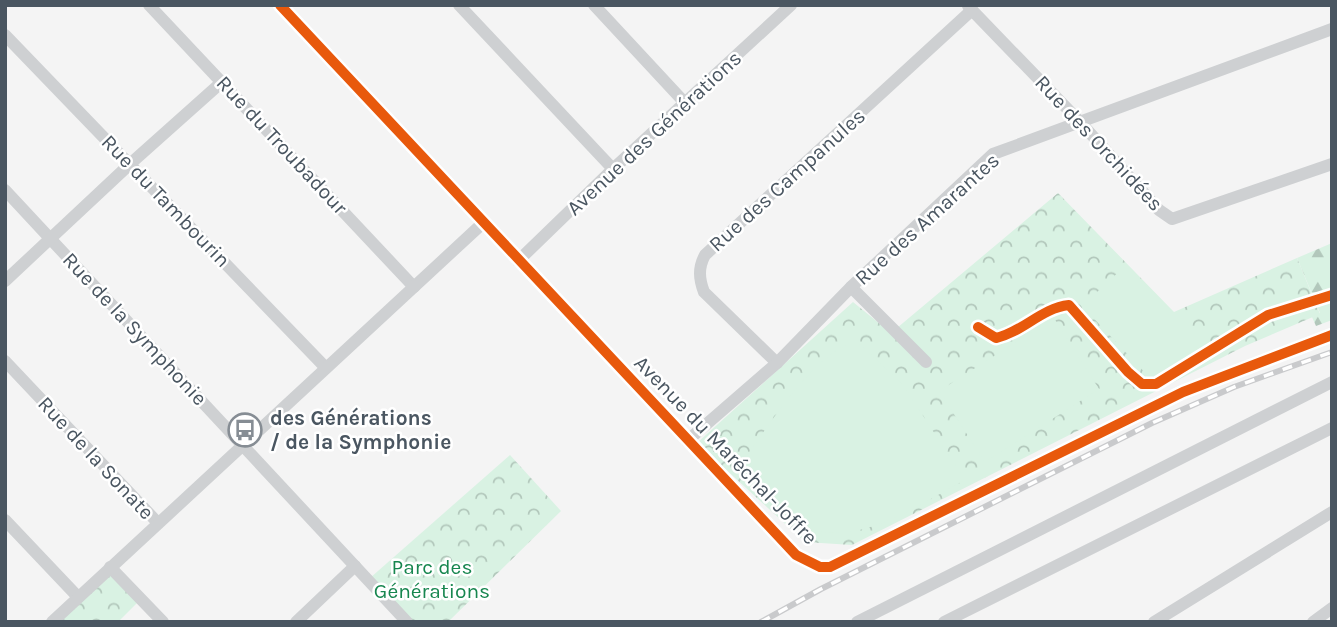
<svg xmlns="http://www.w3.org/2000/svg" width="1337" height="627" font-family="Karla,sans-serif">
  <defs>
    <pattern id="forest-firs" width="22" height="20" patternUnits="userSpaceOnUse" patternTransform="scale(1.75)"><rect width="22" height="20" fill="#d9f2e3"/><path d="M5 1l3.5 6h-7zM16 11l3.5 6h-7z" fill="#b2c7bb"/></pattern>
    <pattern id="park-crowns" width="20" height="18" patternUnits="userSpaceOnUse" patternTransform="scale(1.75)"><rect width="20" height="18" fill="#d9f2e3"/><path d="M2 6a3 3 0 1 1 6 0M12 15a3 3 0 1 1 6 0" fill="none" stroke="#b2c7bb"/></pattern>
  </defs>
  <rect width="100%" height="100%" fill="#f4f4f4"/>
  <path fill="url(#forest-firs)" d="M1332,243v77l-16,6 -4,-9 8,-4 -23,-55z"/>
  <g fill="url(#park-crowns)">
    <path d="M1058,193l116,119 123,-54 23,56 -75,32 -393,199 -47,-3 -108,-99 156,-141 38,31z"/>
    <path d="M510,455l51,56 -113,111h-36l-42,-44z"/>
    <path d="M110,567l31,32 -23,23h-66z"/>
  </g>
  <g fill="#d9f2e3">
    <path d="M1125,266l68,72 -43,40 -68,-72z"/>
    <path d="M1054,318l45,71 -114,73 -46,-71z"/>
    <path d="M849,344l12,1 42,40 62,95c-55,29 -123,81 -183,34 -16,-13 -30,-30 -44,-46 26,-35 71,-109 111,-124z"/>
  </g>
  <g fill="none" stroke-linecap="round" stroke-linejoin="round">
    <g stroke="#ced0d2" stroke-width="12">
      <path d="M149,5l265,282"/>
      <path d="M280,5l516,550 24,12h10l353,-175 149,-57"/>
      <path d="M459,5l154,164"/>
      <path d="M594,5l91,98"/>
      <path d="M968,6l113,117 78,87 13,9 160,-55"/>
      <path d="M5,35l321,333"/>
      <path d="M5,190l402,432"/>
      <path d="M518,261l95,-92 178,-164"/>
      <path d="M5,281l125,-117 93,-83"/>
      <path d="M851,287l75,75"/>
      <path d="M5,361l153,162"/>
      <path d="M777,363l-73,-71c-5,-13 -6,-24 1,-37l267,-245"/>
      <path d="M687,441l90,-78 74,-76 142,-133 339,-125"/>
      <path d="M5,520l73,77"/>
      <path d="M110,567l53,55"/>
      <path d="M52,622l431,-399"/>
      <path d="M296,622l59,-56"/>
      <path d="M857,622l475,-240"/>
      <path d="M944,622l388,-194"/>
      <path d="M1154,622l178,-110"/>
      <path d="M1313,622l19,-14"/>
    </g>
    <defs>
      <path id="rail" d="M761,622l60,-33 331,-166 82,-36 98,-35"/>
    </defs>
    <use href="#rail" stroke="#c9cacc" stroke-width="6"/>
    <use href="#rail" stroke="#fff" stroke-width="3.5" stroke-dasharray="10" stroke-linecap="butt"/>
    <defs>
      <g id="cycleway">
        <path d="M280,5l516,550 24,12h10l353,-175 149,-57"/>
        <path d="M978,327l18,11c27,-6 45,-30 73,-33l59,67 14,12h14l112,-69 64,-20"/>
      </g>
    </defs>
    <use href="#cycleway" stroke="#fff" stroke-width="15"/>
    <use href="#cycleway" stroke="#e8590c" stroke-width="10"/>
  </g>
  <defs>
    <symbol id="bus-ring" viewBox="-11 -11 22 22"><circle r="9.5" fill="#fff" stroke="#868d94" stroke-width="1.5"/><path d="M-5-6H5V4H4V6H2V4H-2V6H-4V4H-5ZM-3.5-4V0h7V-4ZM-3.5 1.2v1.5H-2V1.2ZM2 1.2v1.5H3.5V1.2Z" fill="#868d94"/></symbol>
  </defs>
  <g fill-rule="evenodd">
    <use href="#bus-ring" x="226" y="411" width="38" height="38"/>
  </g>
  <g text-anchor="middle" stroke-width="5" stroke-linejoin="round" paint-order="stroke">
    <g font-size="21" fill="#4a5661" stroke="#fff">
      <text transform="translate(654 133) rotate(-43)" y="7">Avenue des Générations</text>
      <text transform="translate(1099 143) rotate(47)" y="7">Rue des Orchidées</text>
      <text transform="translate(282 145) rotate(47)" y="7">Rue du Troubadour</text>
      <text transform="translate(787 180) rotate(-42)" y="7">Rue des Campanules</text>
      <text transform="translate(166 201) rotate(46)" y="7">Rue du Tambourin</text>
      <text transform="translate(927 219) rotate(-42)" y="7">Rue des Amarantes</text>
      <text transform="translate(135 329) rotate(47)" y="7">Rue de la Symphonie</text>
      <text transform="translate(726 450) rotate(46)" y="7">Avenue du Maréchal-Joffre</text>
      <text transform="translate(96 458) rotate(47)" y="7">Rue de la Sonate</text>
    </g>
    <g font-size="21" font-weight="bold" fill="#4a5661" stroke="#fff" text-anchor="start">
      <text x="270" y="425">des Générations<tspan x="270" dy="24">/ de la Symphonie</tspan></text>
    </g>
    <g font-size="21" fill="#17864f" stroke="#fff">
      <text x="432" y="574">Parc des<tspan x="432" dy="24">Générations</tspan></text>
    </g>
  </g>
  <rect width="1337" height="627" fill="none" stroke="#4a5661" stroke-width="14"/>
</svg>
